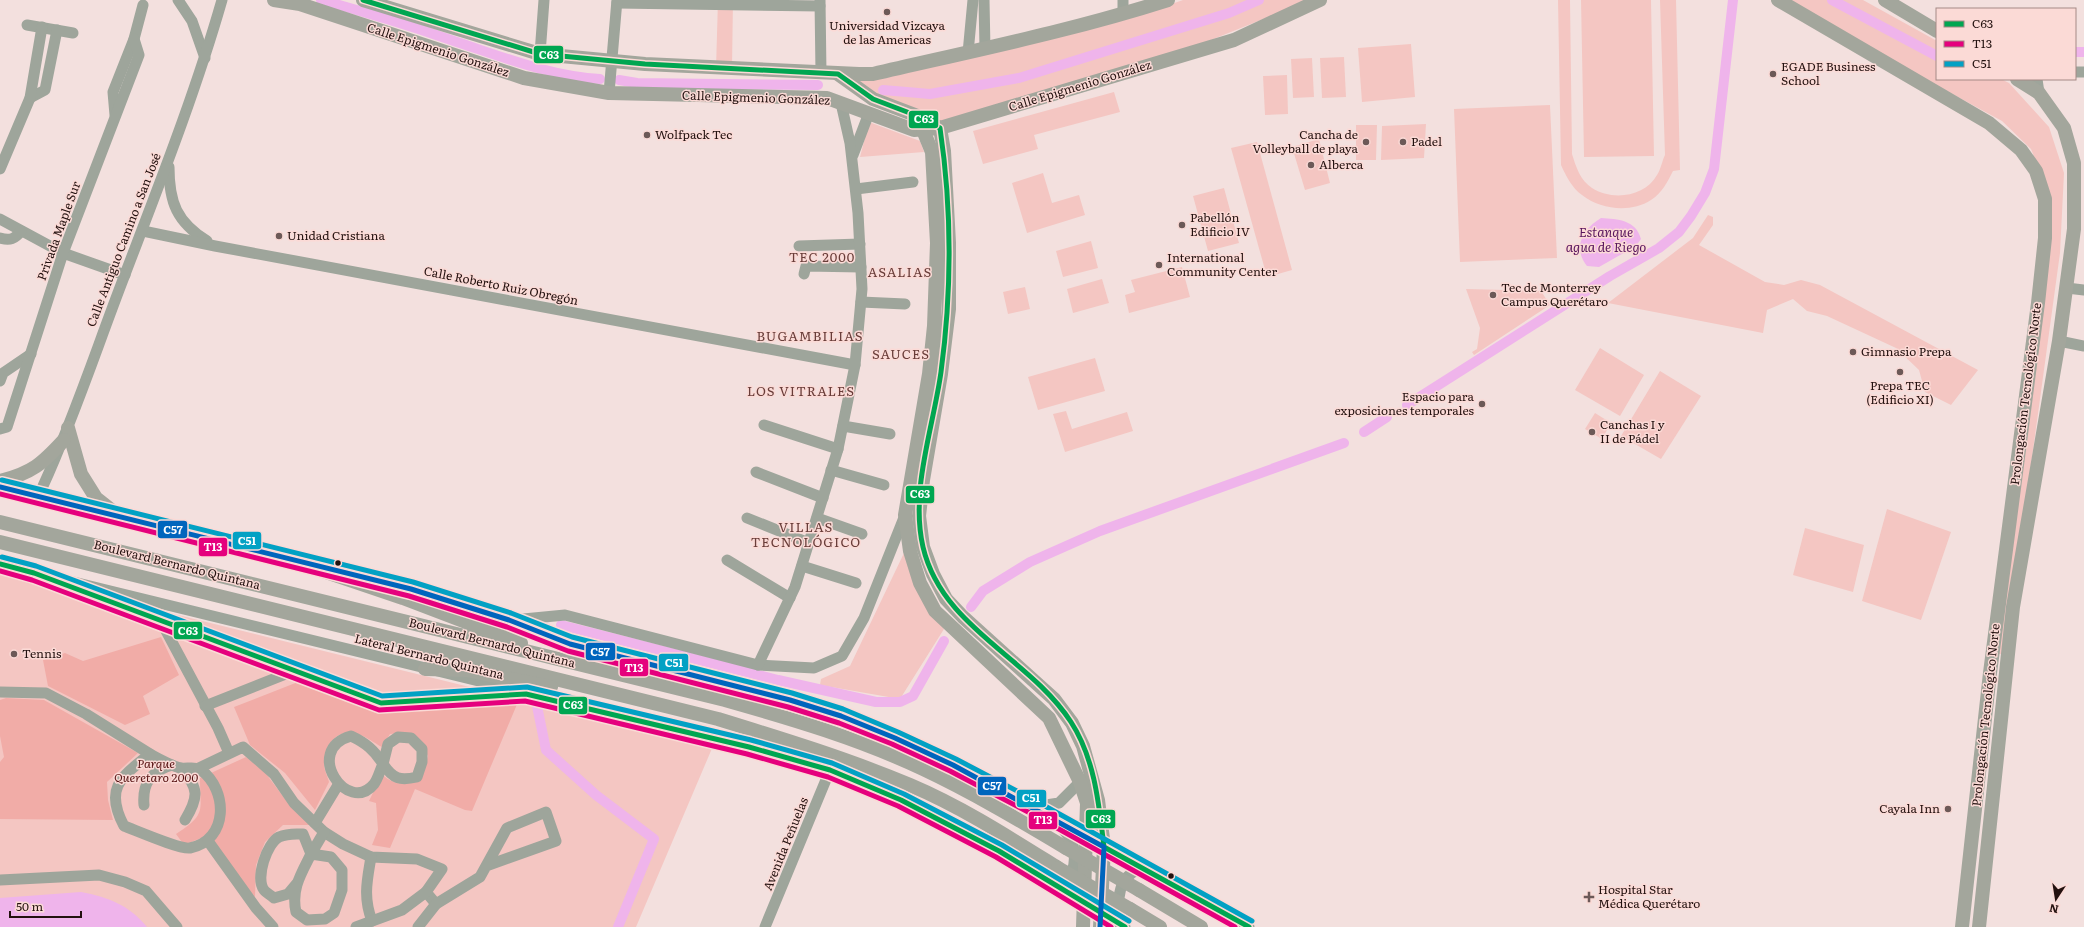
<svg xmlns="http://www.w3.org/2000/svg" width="2084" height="927" font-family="Literata,serif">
  <rect width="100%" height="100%" fill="#f3e0de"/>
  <g fill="#f4c6c2">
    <path d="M718,0h15l-1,68h-16z"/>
    <path d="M1183,0h128l-115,46 -257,76 -60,-27 -25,-16 292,-66z"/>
    <path d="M1558,0h12l2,154c4,13 8,26 20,34 20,13 53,9 65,-13 4,-6 5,-14 8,-20l-5,-155h16l4,170 -7,1c-5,10 -11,22 -22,29 -20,13 -50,10 -69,-5 -10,-7 -16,-19 -21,-30z"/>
    <path d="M1581,0h70l3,156 -70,1z"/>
    <path d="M1780,0h83l74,41v38h64l8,4 40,44 15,46 -4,80 -55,401h-9l52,-464 -17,-41 -29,-28z"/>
    <path d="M1411,44l4,53 -53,5 -4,-54z"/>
    <path d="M1344,57l2,40 -24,1 -2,-40z"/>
    <path d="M1312,58l2,39 -21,1 -2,-39z"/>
    <path d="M1287,75l1,39 -23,1 -2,-39z"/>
    <path d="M1114,92l6,20 -86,23 4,14 -55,15 -10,-33z"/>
    <path d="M1550,105l7,153 -97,4 -6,-153z"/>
    <path d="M869,122l51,19 4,11 -64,5z"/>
    <path d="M1426,124l-2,34 -43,2 1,-34z"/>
    <path d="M1356,125h21l-1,35h-20z"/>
    <path d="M1319,139l11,44 -25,7 -13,-43z"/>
    <path d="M1257,142l35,128 -25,7 -36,-129z"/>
    <path d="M1043,173l9,30 27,-8 6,20 -58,18 -15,-50z"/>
    <path d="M1224,188l15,55 -31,8 -15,-55z"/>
    <path d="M1708,215l5,2v8l-14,20 66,37 19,3 17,-5 19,5 158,85 -27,35 -26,-13 -6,-22 -23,-22 -69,-32 -20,-5 -14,-12 -26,11 -4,23 -155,-30 85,-65z"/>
    <path d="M1091,241l7,27 -35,9 -7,-26z"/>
    <path d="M1182,267l8,30 -61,16 -4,-18 10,-3 -4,-12z"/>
    <path d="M1102,279l7,24 -36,10 -6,-24z"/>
    <path d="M1025,287l5,22 -22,5 -5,-22z"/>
    <path d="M1466,289l75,2 9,14 -76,50 -2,-3 5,-3 3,-21z"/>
    <path d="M1600,348l44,27 -24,41 -45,-26z"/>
    <path d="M1095,358l10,33 -67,19 -10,-33z"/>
    <path d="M1660,371l41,25 -40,63 -40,-23z"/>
    <path d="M1066,411l6,18 55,-17 6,19 -68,21 -12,-38z"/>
    <path d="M1595,413l16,10 -9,16 -17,-10z"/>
    <path d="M1887,509l64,23 -30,88 -59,-19z"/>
    <path d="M1805,528l59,17 -11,47 -60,-17z"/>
    <path d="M904,553l40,76 -44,70 -80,-14 1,-6 29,-13z"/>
    <path d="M0,565l31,8 54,19 417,103 24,-1 190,45 -80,188h-636z"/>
  </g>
  <g fill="#f1aca7">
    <path d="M161,637l18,38 -36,21 7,18 -25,11 -77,-39 -5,-26 22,-7 18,8z"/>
    <path d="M303,680l81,28 134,-6 -46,109 -7,-1 -50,-21 -25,59 -18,-3 6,-15 -2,-27 -7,-2 13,-27c12,12 23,11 38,6l8,-24c-10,-21 -15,-24 -38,-22l-8,13c-8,-4 -16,-11 -25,-13 -21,-6 -32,11 -33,30 0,6 4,13 5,18l-14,28 -30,-37 -35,-28 -16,-38z"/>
    <path d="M6,698l38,2 94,53 -31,29 1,18 5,20 -113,-1v-57l4,-5 -4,-21v-36z"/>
    <path d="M246,757l18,14 21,28 26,26h-28l-18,17 -9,23 -1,32 -54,-59 -17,7 -8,-11c31,-20 24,-23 24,-56z"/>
  </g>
  <g fill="#efb4eb">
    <path d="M1601,218c17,1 35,2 40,21l-5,7 -37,21 -12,-1c-15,-19 -4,-37 14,-48z"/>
    <path d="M81,892c27,5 48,13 66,35h-147v-29z"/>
  </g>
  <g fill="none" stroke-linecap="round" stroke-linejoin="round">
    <g stroke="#efb4eb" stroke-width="10">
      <path d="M321,0c44,12 87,25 130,40 49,16 98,36 149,39"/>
      <path d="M1832,0l105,56"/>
      <path d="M2075,52h9"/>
      <path d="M619,80l18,3 181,2"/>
      <path d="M883,90l47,4 89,-16 210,-65 30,-13"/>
      <path d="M1407,405l203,-129 49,-28 20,-16 12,-16 14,-23 9,-24 19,-169"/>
      <path d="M1364,432l23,-15"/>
      <path d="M971,607l12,-16 47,-29 70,-31 244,-88"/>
      <path d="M561,625l217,55 98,22h24l13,-6 31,-55"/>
      <path d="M537,706l9,44 50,45 58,44 -36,88"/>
    </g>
    <g stroke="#9ea59b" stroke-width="11">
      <path d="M178,0l14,21 13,37"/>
      <path d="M820,0l1,73"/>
      <path d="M984,0l1,49"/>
      <path d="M617,3l203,3"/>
      <path d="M1123,14v-14"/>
      <path d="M27,25l46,8"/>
      <path d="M968,53l5,-53"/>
      <path d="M540,54l4,-54"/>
      <path d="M2075,72h9"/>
      <path d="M2037,79l2,14"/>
      <path d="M609,93l8,-93"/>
      <path d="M30,98l15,-8 12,-60"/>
      <path d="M115,115l-2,-23 21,-53 9,-34"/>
      <path d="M853,155l16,-42"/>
      <path d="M169,167c0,36 8,55 38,74"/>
      <path d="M0,169l30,-71 12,-71"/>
      <path d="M856,189l57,-7"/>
      <path d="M0,219l63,34 62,22"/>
      <path d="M143,231l72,15 640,119"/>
      <path d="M0,238c10,3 15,1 21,-7"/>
      <path d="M799,246l61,-2"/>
      <path d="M804,274l2,-8 55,1"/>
      <path d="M2067,288l17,2"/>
      <path d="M861,302l44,2"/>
      <path d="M2059,341l25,5"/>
      <path d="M0,381l3,-8 28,-19"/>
      <path d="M764,425l74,24"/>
      <path d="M843,426l47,8"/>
      <path d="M0,429l7,-2 56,-174 76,-198 -5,-16"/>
      <path d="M831,470l53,15"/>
      <path d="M756,472l67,26"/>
      <path d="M43,486c31,-68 54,-139 81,-209 35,-92 71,-183 98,-277"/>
      <path d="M0,487l294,74"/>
      <path d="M747,518l62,25"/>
      <path d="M817,518l45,16"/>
      <path d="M727,560l63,38"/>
      <path d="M0,564l749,183c27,7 55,14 81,23 105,39 200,99 295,157"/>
      <path d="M802,566l54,17"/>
      <path d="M348,573l63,16 98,31 61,24 220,56 51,16 54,22 58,27 80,42 216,120"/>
      <path d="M87,592l294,111 134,-9"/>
      <path d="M513,620l52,-5 193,50 56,3 28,-12 22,-38 41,-103"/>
      <path d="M165,629l53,99 11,25"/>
      <path d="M758,665l37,-78 43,-138 17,-84 7,-76 -4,-76 -8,-70 -9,-40"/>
      <path d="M0,692l46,1 40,21 64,40"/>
      <path d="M205,706l91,-36"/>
      <path d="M351,736c15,7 23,14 32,28 -3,6 -5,15 -9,20 -26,32 -72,-34 -23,-48z"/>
      <path d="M398,737l13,1 11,11v13l-5,15c-17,4 -24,2 -34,-13l5,-20z"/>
      <path d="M150,754c9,5 20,11 30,14 7,1 16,-2 21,2 27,20 28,70 -11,78 -9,2 -55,-18 -66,-22 -20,-38 -3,-49 26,-72z"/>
      <path d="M181,768c18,20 18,29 4,52"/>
      <path d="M199,768l44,-21 31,27 20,29 30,29 19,12 28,13 46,2 25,10 -16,23 10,12"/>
      <path d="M144,805c-2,-22 7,-34 28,-40"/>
      <path d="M1033,807l26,-4 21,-21"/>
      <path d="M315,823l23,-38"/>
      <path d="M1058,824c5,6 13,13 15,21 3,12 1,27 -5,37"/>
      <path d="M208,841l48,67 17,19"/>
      <path d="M371,857c-4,24 -8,40 1,64"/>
      <path d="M0,880l99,-5 26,7 21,9 31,36"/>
      <path d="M298,882l-10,12 -14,4c-3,-3 -8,-5 -10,-8 -9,-12 3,-47 15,-53 9,-4 15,-3 24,-3l8,20c-10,20 -20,35 -15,58l11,8 18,-1 9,-6 8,-23v-20l-11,-13 -20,-3 13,-22"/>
      <path d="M1122,925c-5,-15 -6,-42 10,-52 3,-2 8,-4 11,-5"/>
      <path d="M356,927l46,-17 24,-18"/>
      <path d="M418,927l18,-23 44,-27 27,-49 39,-16 10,29 -70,25"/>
      <path d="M765,927l65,-157"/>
    </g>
    <g stroke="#a3a69c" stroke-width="14">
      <path d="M274,0l26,4 224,74 85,15 218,5 87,32 26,-2 294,-88 86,-40"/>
      <path d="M363,0l177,54 105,10 214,10h14c99,-23 198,-43 295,-74"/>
      <path d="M1778,0l211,123 32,27 15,21 9,28v39l-7,65 -48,370 -28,254"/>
      <path d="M1885,0l52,31"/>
      <path d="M838,74l35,25 42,16 25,13 4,23 5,92v66l-8,65 -18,106 -4,36 4,31 10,27 13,25 17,18 91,82 18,24 11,23 15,54 6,47 -4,80"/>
      <path d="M923,130l9,22 5,91 -3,83 -5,48 -24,141 5,36 10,32 15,28 114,107 31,64 7,21 -4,124"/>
      <path d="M68,428l13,46 15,24 24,19"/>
      <path d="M0,481c32,-8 42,-17 64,-41"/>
      <path d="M0,522l725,178c67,19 135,39 198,69 49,23 96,51 143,79"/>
      <path d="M0,542l718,177c65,20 130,40 192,66 52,22 100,53 148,83"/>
      <path d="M288,559l115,39 118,45"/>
      <path d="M425,669l41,1 85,17"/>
      <path d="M1139,890l62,37"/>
      <path d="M1130,909l30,18"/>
      <path d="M1979,927l34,-320 46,-266 15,-112v-66l-10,-35 -25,-35 -22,-14"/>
    </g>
    <g stroke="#a3a69c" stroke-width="14">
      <path d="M1066,848l73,42"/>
      <path d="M1058,868l72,41"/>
    </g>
    <defs>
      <g id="bus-1">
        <path d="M363,0l177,54 105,10 193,10 35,25 42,16 25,13c12,81 12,162 1,244 -8,57 -31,118 -18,175 19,81 106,110 148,175 24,37 28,83 33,125l145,80"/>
        <path d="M0,564l34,9 347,130 145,-9 223,53 81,23 71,30 98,51 126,76"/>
      </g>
      <g id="bus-2">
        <path d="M0,494l409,102 98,31 61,24 220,56 51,16 53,21 58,27 80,42 205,114"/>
        <path d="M0,571l32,9 347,130 146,-9 222,53 81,23 70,29 98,51 115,70"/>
      </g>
      <g id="bus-3">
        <path d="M2,480l411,102 98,31 61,24 220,56 51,16 55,23 58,27 80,42 216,120"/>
        <path d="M2,557l34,9 346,130 145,-9 224,53 81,23 72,31 98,51 127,76"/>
      </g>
      <path id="bus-4" d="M0,487l411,102 98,31 61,24 220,56 51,16 54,22 58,27 151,82 -4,80"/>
    </defs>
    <use href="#bus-1" stroke="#fbdad6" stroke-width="8"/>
    <use href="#bus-2" stroke="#fbdad6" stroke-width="8"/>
    <use href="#bus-3" stroke="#fbdad6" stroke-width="8"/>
    <use href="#bus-4" stroke="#fbdad6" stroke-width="8"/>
    <use href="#bus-1" stroke="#00a651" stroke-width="5"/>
    <use href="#bus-2" stroke="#e5007d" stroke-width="5"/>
    <use href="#bus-3" stroke="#02a1c4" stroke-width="5"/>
    <use href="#bus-4" stroke="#0065bd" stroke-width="5"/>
  </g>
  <g fill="#6c5957" stroke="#fbdad6" stroke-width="1.5">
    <circle cx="887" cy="12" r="4"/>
    <circle cx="1773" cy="74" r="4"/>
    <circle cx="647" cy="135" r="4"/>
    <circle cx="1366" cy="142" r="4"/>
    <circle cx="1403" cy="142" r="4"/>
    <circle cx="1311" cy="165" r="4"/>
    <circle cx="1182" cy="225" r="4"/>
    <circle cx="279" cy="236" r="4"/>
    <circle cx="1159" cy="265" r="4"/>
    <circle cx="1493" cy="295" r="4"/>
    <circle cx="1853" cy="352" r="4"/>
    <circle cx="1900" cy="372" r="4"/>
    <circle cx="1482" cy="404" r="4"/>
    <circle cx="1592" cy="432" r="4"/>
    <circle cx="14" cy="654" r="4"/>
    <circle cx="1948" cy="809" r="4"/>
    <path d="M1587 891h4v4h4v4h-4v4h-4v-4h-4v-4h4z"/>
  </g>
  <g fill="#23110f" stroke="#fbdad6" stroke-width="1.5">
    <circle cx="338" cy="563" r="3.5"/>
    <circle cx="1171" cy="876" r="3.5"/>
  </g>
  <g text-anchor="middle" stroke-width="3" stroke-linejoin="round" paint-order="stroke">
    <g font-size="12" fill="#23110f" stroke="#fbdad6" text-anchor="start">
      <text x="887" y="30" text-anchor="middle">Universidad Vizcaya<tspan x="887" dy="14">de las Americas</tspan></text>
      <text x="1781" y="71">EGADE Business<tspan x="1781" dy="14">School</tspan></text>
      <text x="655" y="139">Wolfpack Tec</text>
      <text x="1358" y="139" text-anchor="end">Cancha de<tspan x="1358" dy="14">Volleyball de playa</tspan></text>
      <text x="1411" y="146">Padel</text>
      <text x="1319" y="169">Alberca</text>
      <text x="1190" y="222">Pabellón<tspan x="1190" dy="14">Edificio IV</tspan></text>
      <text x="287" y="240">Unidad Cristiana</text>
      <text x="1167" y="262">International<tspan x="1167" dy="14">Community Center</tspan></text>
      <text x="1501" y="292">Tec de Monterrey<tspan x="1501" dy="14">Campus Querétaro</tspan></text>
      <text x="1861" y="356">Gimnasio Prepa</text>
      <text x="1900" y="390" text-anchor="middle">Prepa TEC<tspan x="1900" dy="14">(Edificio XI)</tspan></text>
      <text x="1474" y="401" text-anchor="end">Espacio para<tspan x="1474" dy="14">exposiciones temporales</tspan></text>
      <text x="1600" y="429">Canchas I y<tspan x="1600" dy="14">II de Pádel</tspan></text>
      <text x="22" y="658">Tennis</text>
      <text x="1940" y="813" text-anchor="end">Cayala Inn</text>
      <text x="1598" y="894">Hospital Star<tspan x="1598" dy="14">Médica Querétaro</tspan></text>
    </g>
    <g font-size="12" fill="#23110f" stroke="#fbdad6">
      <text transform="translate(438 50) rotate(18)" y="4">Calle Epigmenio González</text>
      <text transform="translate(1080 86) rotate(-17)" y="4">Calle Epigmenio González</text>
      <text transform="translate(756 98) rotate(2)" y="4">Calle Epigmenio González</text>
      <text transform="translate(59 231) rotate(-70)" y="4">Privada Maple Sur</text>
      <text transform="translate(124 240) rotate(-69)" y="4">Calle Antiguo Camino a San José</text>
      <text transform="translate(501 286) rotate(11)" y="4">Calle Roberto Ruiz Obregón</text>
      <text transform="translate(2026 394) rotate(-83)" y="4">Prolongación Tecnológico Norte</text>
      <text transform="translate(177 565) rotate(14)" y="4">Boulevard Bernardo Quintana</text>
      <text transform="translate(492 643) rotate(14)" y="4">Boulevard Bernardo Quintana</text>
      <text transform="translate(429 657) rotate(14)" y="4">Lateral Bernardo Quintana</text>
      <text transform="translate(1986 715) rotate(-84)" y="4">Prolongación Tecnológico Norte</text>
      <text transform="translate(786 844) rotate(-68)" y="4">Avenida Peñuelas</text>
    </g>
    <g font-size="12" font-style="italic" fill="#581414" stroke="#fbdad6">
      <text x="156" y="768">Parque<tspan x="156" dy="14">Queretaro 2000</tspan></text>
    </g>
    <g font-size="13" font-style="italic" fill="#59165e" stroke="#fbdad6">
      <text x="1606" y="237">Estanque<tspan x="1606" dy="15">agua de Riego</tspan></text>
    </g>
    <g font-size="13" letter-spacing="1" fill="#693d39" stroke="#fbdad6">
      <text x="822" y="262">TEC 2000</text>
      <text x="900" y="277">ASALIAS</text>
      <text x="810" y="341">BUGAMBILIAS</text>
      <text x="901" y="359">SAUCES</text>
      <text x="801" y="396">LOS VITRALES</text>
      <text x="806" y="532">VILLAS<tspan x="806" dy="15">TECNOLÓGICO</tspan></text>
    </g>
  </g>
  <g stroke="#fbdad6" stroke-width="1.5">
    <rect x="533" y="45" width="31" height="19" rx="4" fill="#00a651"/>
    <rect x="908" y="110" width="31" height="19" rx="4" fill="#00a651"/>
    <rect x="905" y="485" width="30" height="19" rx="4" fill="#00a651"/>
    <rect x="157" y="520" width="31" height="19" rx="4" fill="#0065bd"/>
    <rect x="232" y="531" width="30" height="19" rx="4" fill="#02a1c4"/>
    <rect x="198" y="537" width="30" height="20" rx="4" fill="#e5007d"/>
    <rect x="173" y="621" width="30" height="19" rx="4" fill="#00a651"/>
    <rect x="585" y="642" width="31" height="19" rx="4" fill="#0065bd"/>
    <rect x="658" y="653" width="31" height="19" rx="4" fill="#02a1c4"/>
    <rect x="619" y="658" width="30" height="19" rx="4" fill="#e5007d"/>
    <rect x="558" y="696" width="30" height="19" rx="4" fill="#00a651"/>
    <rect x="977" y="776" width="30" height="20" rx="4" fill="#0065bd"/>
    <rect x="1016" y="789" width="31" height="19" rx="4" fill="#02a1c4"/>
    <rect x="1085" y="809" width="31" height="20" rx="4" fill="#00a651"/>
    <rect x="1028" y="811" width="30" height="19" rx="4" fill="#e5007d"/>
  </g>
  <g font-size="11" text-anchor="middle" font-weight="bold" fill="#fff">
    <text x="549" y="59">C63</text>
    <text x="924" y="123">C63</text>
    <text x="920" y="498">C63</text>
    <text x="173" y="534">C57</text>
    <text x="247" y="545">C51</text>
    <text x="213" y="551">T13</text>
    <text x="188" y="635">C63</text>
    <text x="600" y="656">C57</text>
    <text x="674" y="667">C51</text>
    <text x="634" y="672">T13</text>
    <text x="573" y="709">C63</text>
    <text x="992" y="790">C57</text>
    <text x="1031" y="802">C51</text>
    <text x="1101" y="823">C63</text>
    <text x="1043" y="824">T13</text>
  </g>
  <rect x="1936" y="8" width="140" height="72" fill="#fbdad6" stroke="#a58a86"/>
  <rect x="1944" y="21" width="20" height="6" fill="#00a651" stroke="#a58a86"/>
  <text x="1972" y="28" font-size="12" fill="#23110f">C63</text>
  <rect x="1944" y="41" width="20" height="6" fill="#e5007d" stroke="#a58a86"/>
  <text x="1972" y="48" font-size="12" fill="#23110f">T13</text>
  <rect x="1944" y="61" width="20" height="6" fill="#02a1c4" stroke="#a58a86"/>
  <text x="1972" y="68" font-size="12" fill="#23110f">C51</text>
  <g transform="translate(2056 899) rotate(192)" stroke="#fbdad6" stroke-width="3" paint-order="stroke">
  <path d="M0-3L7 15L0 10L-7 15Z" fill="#23110f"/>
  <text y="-6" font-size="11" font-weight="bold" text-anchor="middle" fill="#23110f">N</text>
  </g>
  <path d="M10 911v6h71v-6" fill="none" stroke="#23110f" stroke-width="2"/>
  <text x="16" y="911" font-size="12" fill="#23110f" stroke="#fbdad6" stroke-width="3" paint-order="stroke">50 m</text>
</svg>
